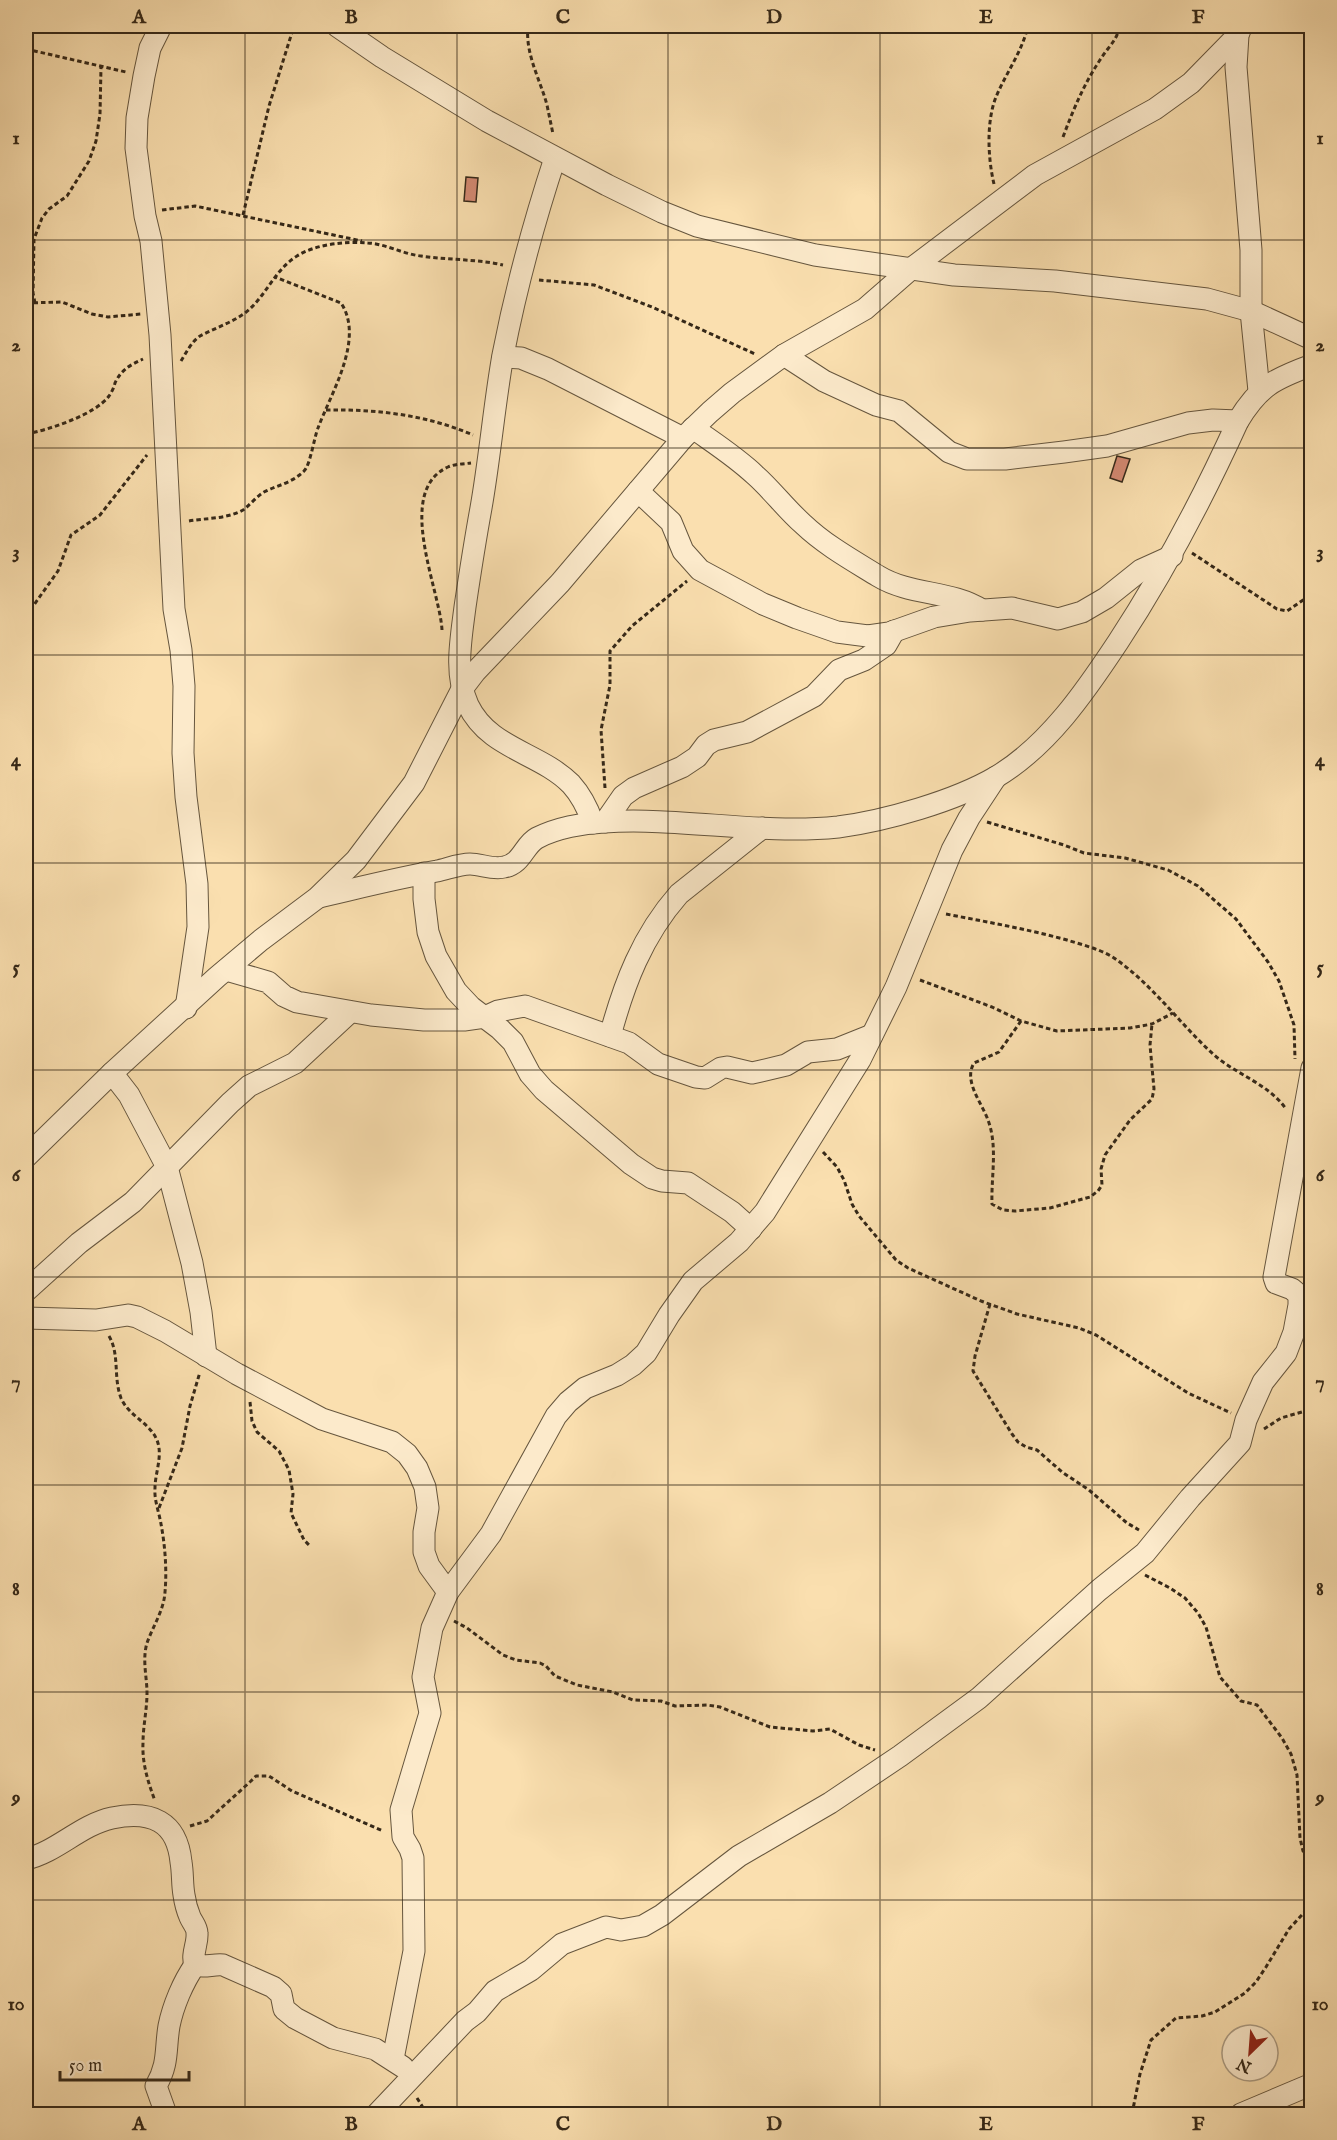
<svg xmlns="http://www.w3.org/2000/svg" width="1337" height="2140" font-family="'IM FELL English',serif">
  <rect width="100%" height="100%" fill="#fadfaf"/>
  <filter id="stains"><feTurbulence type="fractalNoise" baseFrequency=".00333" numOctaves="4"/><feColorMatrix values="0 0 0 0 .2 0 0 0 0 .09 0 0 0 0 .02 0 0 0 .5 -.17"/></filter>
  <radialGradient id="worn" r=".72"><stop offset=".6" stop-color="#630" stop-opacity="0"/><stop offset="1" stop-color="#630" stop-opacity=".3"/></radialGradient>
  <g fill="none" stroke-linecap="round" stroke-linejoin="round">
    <path stroke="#74816e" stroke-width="5" d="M544,2114l25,-2 9,2"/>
  </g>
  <g fill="#d48972" stroke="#352818" stroke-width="1.5">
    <path d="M466,177l12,1 -2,24 -12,-1z"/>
    <path d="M1117,456l13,3 -8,23 -12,-4z"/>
  </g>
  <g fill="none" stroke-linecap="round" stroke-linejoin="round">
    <defs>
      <g id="minor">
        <path d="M161,26l-11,22 -6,28 -7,42 -1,30 9,68 6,25 9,94 14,274 7,41 3,36 -1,67 3,44 11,87 1,43 -12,81"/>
        <path d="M337,26l45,31 105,64 120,64 55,27 35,14 118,29 139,20 101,6 152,18 44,12 61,28"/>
        <path d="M1240,30l-2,5 -2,32 15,183v61l8,80"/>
        <path d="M555,158c-21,64 -39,130 -52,197 -9,51 -13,102 -22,153 -6,33 -11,65 -16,99 -4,32 -11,67 3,98 21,44 71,47 103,79 10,11 17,25 22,39"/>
        <path d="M784,355l40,26 52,24 23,6 50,41 18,7h38l59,-7 43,-6 81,-23 25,-3 25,1"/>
        <path d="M503,357l18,1 27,11 135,69"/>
        <path d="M693,428c21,15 43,29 62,47 17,15 31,34 48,49 22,21 49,36 75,52 33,20 73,14 104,34"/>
        <path d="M638,491l33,31 12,29 17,19 63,34 34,14 40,14 31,4 21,-3 45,-16 36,-6 42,-3 46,11 24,-7 24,-14 35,-28 31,-14"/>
        <path d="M605,822l18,-26 11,-8 48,-21 15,-10 9,-12 8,-5 33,-8 67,-36 25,-26 25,-10 22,-15 8,-14"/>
        <path d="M424,873v26l4,33 8,24 20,35 15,16 29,22 13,13 17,32 14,16 87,74 21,14 10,3 26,2 44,29 19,17"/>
        <path d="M319,897c39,-9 78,-19 118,-26 10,-2 22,-7 33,-7 11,0 23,6 34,3 18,-3 20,-22 33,-29 19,-10 46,-15 67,-16 78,-5 156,13 234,5 47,-6 117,-26 158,-50 52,-31 89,-85 122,-135 46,-70 85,-144 120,-221 21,-35 36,-42 74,-56"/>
        <path d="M226,970l42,12 16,14 13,6 74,13 53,5h40l21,-3 13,-6 27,-5 104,37 29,21 38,13 9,1 16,-10 6,-1 25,6 9,-2 25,-6 22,-13 29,-3 35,-14"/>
        <path d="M610,1036c14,-52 32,-100 69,-142l83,-66"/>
        <path d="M112,1073l17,22 38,72 25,96 9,49 5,44"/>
        <path d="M26,1157l86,-84 105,-96 44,-37 56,-42 39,-38 58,-77 48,-94 13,-17 85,-89 123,-145 27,-26 22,-19 52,-38 81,-46 47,-41 123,-93 120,-66 36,-26 47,-48"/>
        <path d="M26,1291l53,-48 54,-41 97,-99 19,-17 46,-23 55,-51"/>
        <path d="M26,1318l70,2 32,-5 9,2 28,14 72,43 85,45 70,23 15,12 10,14 8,19 3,21 -4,24v20l5,14 19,26"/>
        <path d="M26,1859c31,-7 54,-34 86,-41 39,-8 65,3 69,44 2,11 1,22 3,33 1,7 3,15 6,22 2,5 7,10 7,16 1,11 -6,21 -2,32 9,3 18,-1 28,0l50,22 8,7 3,15 11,9 38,20 42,11 28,18"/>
        <path d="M393,2059l21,-108 -1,-93 -3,-9 -7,-12 -2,-27 29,-97 -7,-36 9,-49 16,-36 43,-58 65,-118 12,-14 17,-14 32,-13 16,-10 13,-12 23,-38 24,-34 46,-39 26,-30 95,-152 36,-73 56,-137 17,-32 27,-41"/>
        <path d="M166,2114l-10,-28c13,-23 9,-36 13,-60 4,-20 14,-44 26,-61"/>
        <path d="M377,2114l88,-93 12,-9 18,-21 36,-21 31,-26 44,-17 15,3 22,-4 19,-11 77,-59 91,-53 70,-47 79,-58 120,-108 46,-37 45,-55 50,-55 6,-23 17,-38 23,-29 8,-21 5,-27v-10l-7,-6 -16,-6 -2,-6 38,-209"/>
        <path d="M1241,2114l71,-30"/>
      </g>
    </defs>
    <use href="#minor" stroke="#66563e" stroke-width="23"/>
    <g stroke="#352818" stroke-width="3" stroke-dasharray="4.5 3" stroke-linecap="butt">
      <path d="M528,26c-3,28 12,53 19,79 2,10 4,19 6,29"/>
      <path d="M26,49l100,23"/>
      <path d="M1063,137c12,-32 24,-60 44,-87 6,-8 12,-15 12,-24"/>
      <path d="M994,184c-6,-25 -8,-62 2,-87 10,-24 26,-45 32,-71"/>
      <path d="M162,210l33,-4 167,35"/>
      <path d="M243,215l26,-109 25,-80"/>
      <path d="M26,242l8,-3"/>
      <path d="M539,280l55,5 58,22 103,47"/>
      <path d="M26,287l7,6"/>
      <path d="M26,303l36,-1 30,12 16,3 33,-3"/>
      <path d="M35,303l-2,-10 1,-54 8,-21 7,-9 18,-13 22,-35 7,-20 4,-27 1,-47"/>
      <path d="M181,361c5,-8 11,-20 19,-25 15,-8 31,-13 45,-23 21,-16 29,-43 52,-57 19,-12 49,-15 71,-13 18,1 35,11 53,13 28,4 55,3 82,9"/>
      <path d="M326,410c50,-1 101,5 147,25"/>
      <path d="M26,434c22,-4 69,-19 83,-38 3,-4 5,-9 6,-13 6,-13 15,-18 28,-24"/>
      <path d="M189,521c17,-3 38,-2 54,-11 7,-5 13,-13 21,-18 14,-7 28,-9 40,-21 6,-5 10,-33 14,-43 13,-35 47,-89 23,-125l-66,-26"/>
      <path d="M1192,553l85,56 10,2 25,-17"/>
      <path d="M26,616l32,-45 13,-36 29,-20 47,-60"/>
      <path d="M442,630c-2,-40 -48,-139 6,-163 7,-3 15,-3 23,-4"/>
      <path d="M605,788l-4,-58 9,-45v-34l22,-25 55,-45"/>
      <path d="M987,822l77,23 20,8 41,5 43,12 30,16 38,33 32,43 11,19 15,44 1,34"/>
      <path d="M946,914c41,8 81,15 121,26 16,5 33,9 47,18 38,26 65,65 99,96 22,20 56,30 73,55"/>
      <path d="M920,980l72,27 29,14 36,10 73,-3 22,-4 21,-11"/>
      <path d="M1021,1021l-22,31 -25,11c-11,18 8,40 14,57 10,27 3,56 4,84l11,6 12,1 35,-3 40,-11 8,-6 4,-6 -1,-16 4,-14 25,-35 22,-21 2,-10 -4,-44 2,-21"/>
      <path d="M823,1152l14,15 7,13 8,24 7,12 37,44 12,8 73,33 36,13 62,14 17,7 92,58 43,20"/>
      <path d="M990,1304l-15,52 -2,15 39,63 6,8 8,5 11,3 25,22 27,18 38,33 12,7"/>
      <path d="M109,1336c11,19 4,41 12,62 7,17 27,24 35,40 8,16 -1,34 -1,50 -1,12 4,24 6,36 4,21 6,46 4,68 -1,18 -12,34 -18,51 -5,17 0,34 0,50 0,17 -4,33 -4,50 -1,20 5,39 12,58"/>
      <path d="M250,1402l2,19 5,11 22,19 10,19 4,24 -2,19 13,27 6,6"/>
      <path d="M1264,1429l17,-11 31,-9"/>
      <path d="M159,1508l23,-60 8,-42 10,-34"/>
      <path d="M1145,1575l25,13 15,10 13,15 8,14 14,50 21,24 16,4 25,33 9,16 6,21 3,63 3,13 9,7"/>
      <path d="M454,1621l13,7 36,27 13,5 24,3 6,3 9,10 22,9 36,7 20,8 28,1 14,5 32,-1 13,2 50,20 43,4 17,-2 29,16 16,5"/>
      <path d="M190,1826l17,-5 44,-40 5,-5h13l23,15 91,40"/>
      <path d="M417,2098l10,16"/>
      <path d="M1132,2114l8,-40 11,-34 25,-22 26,-2 13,-4 30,-19 11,-11 10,-15 23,-38 23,-25"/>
    </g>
    <use href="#minor" stroke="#fceacb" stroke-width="21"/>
  </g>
  <path fill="none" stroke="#352818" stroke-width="1.5" stroke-opacity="0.55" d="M245,26v2088M457,26v2088M668,26v2088M880,26v2088M1092,26v2088M26,240h1286M26,448h1286M26,655h1286M26,863h1286M26,1070h1286M26,1277h1286M26,1485h1286M26,1692h1286M26,1900h1286"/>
  <rect width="1337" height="2140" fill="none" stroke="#fadfaf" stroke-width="66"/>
  <g transform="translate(1250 2053) rotate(205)"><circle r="28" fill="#fceacb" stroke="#ac9c83" stroke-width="1.5"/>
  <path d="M0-4.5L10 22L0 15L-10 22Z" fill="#8f2418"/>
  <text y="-9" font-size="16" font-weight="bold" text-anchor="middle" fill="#352818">N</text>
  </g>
  <path d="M60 2071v9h129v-9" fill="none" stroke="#352818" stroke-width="3"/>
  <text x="69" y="2071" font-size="18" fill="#352818" stroke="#fceacb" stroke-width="4.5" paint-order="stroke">50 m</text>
  <rect x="33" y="33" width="1271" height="2074" fill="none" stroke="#352818" stroke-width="2"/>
  <g font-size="20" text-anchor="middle" font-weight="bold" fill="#352818">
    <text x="139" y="23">A</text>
    <text x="351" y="23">B</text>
    <text x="563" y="23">C</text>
    <text x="774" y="23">D</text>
    <text x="986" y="23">E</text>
    <text x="1198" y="23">F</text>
    <text x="16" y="144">1</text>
    <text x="1320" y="144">1</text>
    <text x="16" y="351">2</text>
    <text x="1320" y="351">2</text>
    <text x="16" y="558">3</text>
    <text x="1320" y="558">3</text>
    <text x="16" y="766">4</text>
    <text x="1320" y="766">4</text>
    <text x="16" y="973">5</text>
    <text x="1320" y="973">5</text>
    <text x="16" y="1181">6</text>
    <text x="1320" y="1181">6</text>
    <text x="16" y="1388">7</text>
    <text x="1320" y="1388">7</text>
    <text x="16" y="1595">8</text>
    <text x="1320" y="1595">8</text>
    <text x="16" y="1803">9</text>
    <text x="1320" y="1803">9</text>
    <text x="16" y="2010">10</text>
    <text x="1320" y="2010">10</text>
    <text x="139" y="2130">A</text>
    <text x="351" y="2130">B</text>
    <text x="563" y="2130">C</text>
    <text x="774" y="2130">D</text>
    <text x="986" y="2130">E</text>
    <text x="1198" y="2130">F</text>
  </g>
  <rect width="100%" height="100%" filter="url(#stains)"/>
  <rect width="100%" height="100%" fill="url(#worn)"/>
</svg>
